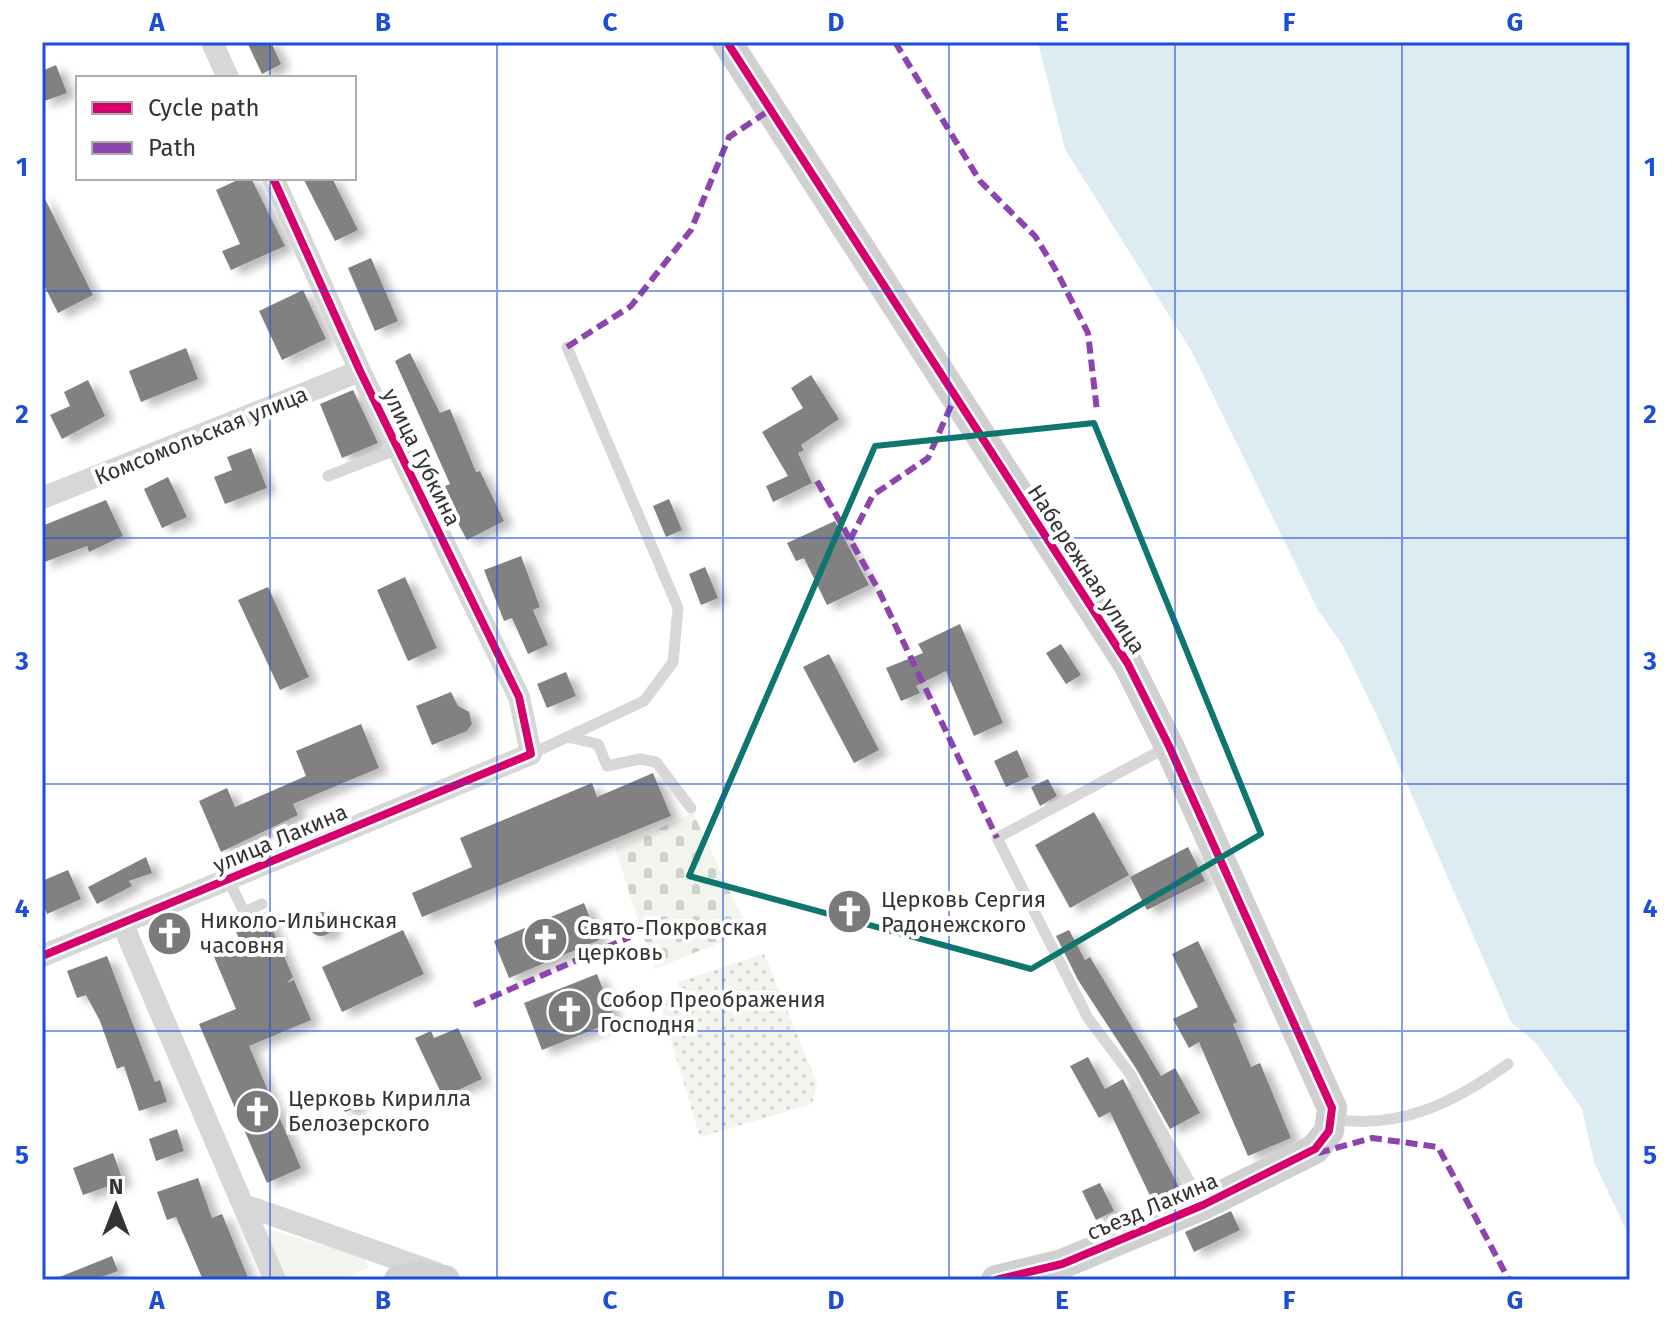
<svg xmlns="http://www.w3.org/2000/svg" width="1672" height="1322" font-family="'Fira Sans',sans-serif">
  <defs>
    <pattern id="cemetery-stones" width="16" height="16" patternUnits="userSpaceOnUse" patternTransform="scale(2)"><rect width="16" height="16" fill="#f1f5ed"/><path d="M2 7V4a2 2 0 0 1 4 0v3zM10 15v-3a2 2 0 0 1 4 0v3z" fill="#cfd2cc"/></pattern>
    <pattern id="garden-dots" width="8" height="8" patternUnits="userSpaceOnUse" patternTransform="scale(2)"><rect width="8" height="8" fill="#f1f5ed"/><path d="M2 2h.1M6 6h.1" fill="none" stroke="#cfd2cc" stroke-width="1.8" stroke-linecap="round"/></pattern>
    <filter id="shadow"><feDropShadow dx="9" dy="5" stdDeviation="4" flood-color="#0004"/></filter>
  </defs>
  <rect width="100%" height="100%" fill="#fff"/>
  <path fill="#f1f5ed" d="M267,1229l98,28 3,10 -26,13h-61l-18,-47z"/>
  <path fill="url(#cemetery-stones)" d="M693,813l56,118 -95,38 -39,-121z"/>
  <path fill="url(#garden-dots)" d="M764,954l53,129 -5,21 -112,33 -41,-136 21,-7 -2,-12z"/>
  <path fill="#ddebf3" d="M1038,42h592v1196l-36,-76 -12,-53 -46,-66 -25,-21 -133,-304 -35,-72 -25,-36 -126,-258 -127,-203z"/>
  <g fill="#818181" filter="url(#shadow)">
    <path d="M247,42h24l10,22 -19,10z"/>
    <path d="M56,65l11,28 -25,9v-31z"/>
    <path d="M242,178h9l34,68 -54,24 -9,-19 18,-7 -24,-54z"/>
    <path d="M303,178h29l26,52 -23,11z"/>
    <path d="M42,193l51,102 -35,18 -16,-32z"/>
    <path d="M371,258l27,63 -23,10 -27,-63z"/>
    <path d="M303,290l23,49 -44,21 -23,-49z"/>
    <path d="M186,348l12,31 -57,23 -12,-31z"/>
    <path d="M410,353l30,60 10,-4 26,63 4,-1 24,50 -37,19 -13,-24 4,-2 -13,-28 5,-2 -55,-123z"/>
    <path d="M811,375l28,44 -38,26 3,5 -6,3 14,30 -39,19 -7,-16 22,-10 -26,-44 41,-24 -12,-20z"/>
    <path d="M88,380l17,36 -43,23 -12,-24 20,-9 -6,-14z"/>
    <path d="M353,390l25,53 -36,15 -22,-54z"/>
    <path d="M251,448l16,40 -42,16 -11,-27 18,-7 -5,-13z"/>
    <path d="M168,477l19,40 -25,11 -18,-39z"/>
    <path d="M669,499l13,31 -16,7 -13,-31z"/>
    <path d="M106,500l17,36 -34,16 -2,-6 -45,17v-37z"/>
    <path d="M835,521l34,64 -42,20 -23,-47 -8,3 -9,-18z"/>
    <path d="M521,556l19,51 -7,3 15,35 -20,9 -16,-36 -8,3 -20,-51z"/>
    <path d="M705,567l13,31 -17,7 -12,-31z"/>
    <path d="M405,577l32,71 -29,13 -31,-71z"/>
    <path d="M268,587l41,90 -29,13 -42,-90z"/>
    <path d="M960,624l43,99 -29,13 -28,-65 -30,15 4,7 -19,8 -15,-33 37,-15 -5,-9z"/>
    <path d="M1061,644l20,31 -15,9 -20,-31z"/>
    <path d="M829,654l50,96 -25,13 -51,-96z"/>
    <path d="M566,672l10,24 -29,12 -10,-24z"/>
    <path d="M451,692l7,14 11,6 3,12 -5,7 -35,14 -16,-39z"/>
    <path d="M361,724l18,44 -86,36 5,11 -77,37 -22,-51 28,-13 8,19 71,-31 -10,-25z"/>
    <path d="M1017,750l12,27 -23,10 -12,-26z"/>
    <path d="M653,773l18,43 -249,101 -10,-24 60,-26 -12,-29 132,-55 5,14z"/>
    <path d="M1048,779l9,17 -17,10 -9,-19z"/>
    <path d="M1094,812l35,63 -59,33 -35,-63z"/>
    <path d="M1188,847l17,34 -58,29 -17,-33z"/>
    <path d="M146,857l6,16 -23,8 3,5 -35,18 -9,-17z"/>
    <path d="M68,870l13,29 -34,15 -5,-13v-20z"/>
    <path d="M584,903l15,37 -90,38 -15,-37z"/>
    <circle cx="321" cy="924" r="12"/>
    <path d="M265,912l28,65 -6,6 7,-3 17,40 -62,26 52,122 -34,15 -68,-159 37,-15 -24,-57 28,-11 -8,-19z"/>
    <path d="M173,922l6,15 -14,6 -6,-15z"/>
    <path d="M403,930l21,44 -82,38 -20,-45z"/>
    <path d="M1069,930l16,30 5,-3 71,119 14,-8 25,45 -30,16 -33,-59 -59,-90 -22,-44z"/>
    <path d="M1198,941l39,81 -4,2 18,43 9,-4 31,75 -43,18 -49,-114 -10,6 -16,-29 25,-12 -26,-53z"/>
    <path d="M107,956l48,126 5,-2 7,22 -28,9 -15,-45 -7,3 -17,-48 -14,-26 -9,3 -10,-27z"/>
    <path d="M597,974l18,47 -73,29 -18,-47z"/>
    <path d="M458,1028l24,51 -39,18 -28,-59 16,-7 3,7z"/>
    <path d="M1088,1057l17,32 18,-10 58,112 -27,13 -44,-92 -11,6 -29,-52z"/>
    <path d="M351,1091l7,16 -13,5 -8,-16z"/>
    <path d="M177,1129l7,22 -28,10 -7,-22z"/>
    <path d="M113,1153l10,28 -40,14 -10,-27z"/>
    <path d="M198,1178l14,40 10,-4 27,66h-46l-27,-63 -9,3 -10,-28z"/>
    <path d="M1100,1183l14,28 -18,9 -14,-29z"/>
    <path d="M1231,1211l9,19 -46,22 -9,-20z"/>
    <path d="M112,1256l6,15 -25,9h-41z"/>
  </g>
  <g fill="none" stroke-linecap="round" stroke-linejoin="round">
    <g stroke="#d7d7d7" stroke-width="11">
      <path d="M328,476l70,-27"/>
      <path d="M567,737l31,7 9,22 33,-7 16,3 35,46"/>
      <path d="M1169,746l-172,92 91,180 42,56 72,130"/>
      <path d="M531,754l113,-53 29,-39 5,-54 -111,-261"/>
      <path d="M228,879l16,33 18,-8"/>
      <path d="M1333,1119c67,11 122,-17 175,-55"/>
    </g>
    <g stroke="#d7d7d7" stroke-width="22">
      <path d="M212,42l16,36"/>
      <path d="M42,498l318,-127"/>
      <path d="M123,925l152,355"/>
      <path d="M42,956l489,-202 -12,-57 -159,-326 -87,-193"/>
      <path d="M244,1205l193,68"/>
    </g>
    <g stroke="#d0d0d0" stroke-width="30">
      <path d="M727,42l401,622 41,82 163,362 -3,23 -14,18 -112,56 -141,59 -66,16"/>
      <path d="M399,1280l24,-3 22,3"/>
    </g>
    <g stroke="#8e44ad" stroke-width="6" stroke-dasharray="12 6" stroke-linecap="butt">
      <path d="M895,42l85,139 55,55 22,36 31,61 9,78"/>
      <path d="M567,347l64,-41 60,-76 38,-93 41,-27"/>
      <path d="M817,481l61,108 119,249"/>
      <path d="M850,540l23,-45 55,-37 26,-59"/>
      <path d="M474,1005l156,-68"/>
      <path d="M1318,1153l54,-15 66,9 71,133"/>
    </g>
    <defs>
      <g id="cycleway">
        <path d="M727,42l401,622 41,82 163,362 -3,23 -14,18 -112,56 -141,59 -66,16"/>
        <path d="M42,956l489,-202 -12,-57 -159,-326 -87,-193"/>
      </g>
    </defs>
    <use href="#cycleway" stroke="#fff" stroke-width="13"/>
    <use href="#cycleway" stroke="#d6006c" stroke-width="8"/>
  </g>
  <path fill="none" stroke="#0f766e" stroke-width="6" stroke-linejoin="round" d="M1094,423l167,411 -230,135 -342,-93 186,-430z"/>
  <path fill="none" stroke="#1d4ed8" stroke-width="2" stroke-opacity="0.55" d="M270,42v36M497,42v1238M723,42v1238M949,42v1238M1175,42v1238M1402,42v1238M270,178v1102M42,291h1588M42,538h1588M42,784h1588M42,1031h1588"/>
  <defs>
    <symbol id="church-disc" viewBox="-11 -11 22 22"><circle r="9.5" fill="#7a7a7a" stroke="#fff"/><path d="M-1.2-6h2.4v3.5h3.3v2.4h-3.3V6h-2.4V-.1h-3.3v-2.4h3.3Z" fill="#fff"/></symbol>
  </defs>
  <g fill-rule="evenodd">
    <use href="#church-disc" x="824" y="886" width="51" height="51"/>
    <use href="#church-disc" x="144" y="908" width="51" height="51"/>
    <use href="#church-disc" x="520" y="914" width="51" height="51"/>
    <use href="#church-disc" x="544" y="986" width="51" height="51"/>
    <use href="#church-disc" x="232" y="1086" width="51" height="51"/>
  </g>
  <g text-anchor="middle" stroke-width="8" stroke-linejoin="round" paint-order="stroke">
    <g font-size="22" fill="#333" stroke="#fff">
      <text transform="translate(201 435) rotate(-22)" y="8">Комсомольская улица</text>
      <text transform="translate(422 457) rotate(64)" y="8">улица Губкина</text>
      <text transform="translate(1087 569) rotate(57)" y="8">Набережная улица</text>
      <text transform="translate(280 838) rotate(-23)" y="8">улица Лакина</text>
      <text transform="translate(1152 1206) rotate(-23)" y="8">съезд Лакина</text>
    </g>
    <g font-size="22" fill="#333" stroke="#fff" text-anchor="start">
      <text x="881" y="907">Церковь Сергия<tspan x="881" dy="25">Радонежского</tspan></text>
      <text x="200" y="928">Николо-Ильинская<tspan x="200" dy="25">часовня</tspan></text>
      <text x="577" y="935">Свято-Покровская<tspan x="577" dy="25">церковь</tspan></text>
      <text x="600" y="1007">Собор Преображения<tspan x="600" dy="25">Господня</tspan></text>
      <text x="288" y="1106">Церковь Кирилла<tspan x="288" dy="25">Белозерского</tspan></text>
    </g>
  </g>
  <rect width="1672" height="1322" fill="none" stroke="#ffffff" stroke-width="88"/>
  <rect x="76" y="76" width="280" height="104" fill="#ffffff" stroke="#adadad" stroke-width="2"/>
  <rect x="92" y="102" width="40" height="12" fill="#d6006c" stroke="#adadad" stroke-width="2"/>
  <text x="148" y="116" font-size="24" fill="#333333">Cycle path</text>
  <rect x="92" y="142" width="40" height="12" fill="#8e44ad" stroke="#adadad" stroke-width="2"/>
  <text x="148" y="156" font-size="24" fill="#333333">Path</text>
  <g transform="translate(116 1206)" stroke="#ffffff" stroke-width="6" paint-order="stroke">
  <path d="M0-6L14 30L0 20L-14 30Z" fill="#333333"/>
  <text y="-12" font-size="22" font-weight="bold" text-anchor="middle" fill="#333333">N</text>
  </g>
  <rect x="44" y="44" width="1584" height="1234" fill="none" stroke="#1d4ed8" stroke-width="3"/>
  <g font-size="26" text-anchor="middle" font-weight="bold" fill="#1d4ed8">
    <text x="157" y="31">A</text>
    <text x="383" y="31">B</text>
    <text x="610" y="31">C</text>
    <text x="836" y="31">D</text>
    <text x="1062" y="31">E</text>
    <text x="1289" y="31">F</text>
    <text x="1515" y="31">G</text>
    <text x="22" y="176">1</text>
    <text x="1650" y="176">1</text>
    <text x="22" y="423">2</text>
    <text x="1650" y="423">2</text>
    <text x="22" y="670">3</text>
    <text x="1650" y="670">3</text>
    <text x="22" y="917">4</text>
    <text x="1650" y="917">4</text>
    <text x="22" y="1164">5</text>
    <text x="1650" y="1164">5</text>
    <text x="157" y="1309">A</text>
    <text x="383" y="1309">B</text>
    <text x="610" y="1309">C</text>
    <text x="836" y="1309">D</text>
    <text x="1062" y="1309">E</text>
    <text x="1289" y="1309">F</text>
    <text x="1515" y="1309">G</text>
  </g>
</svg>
